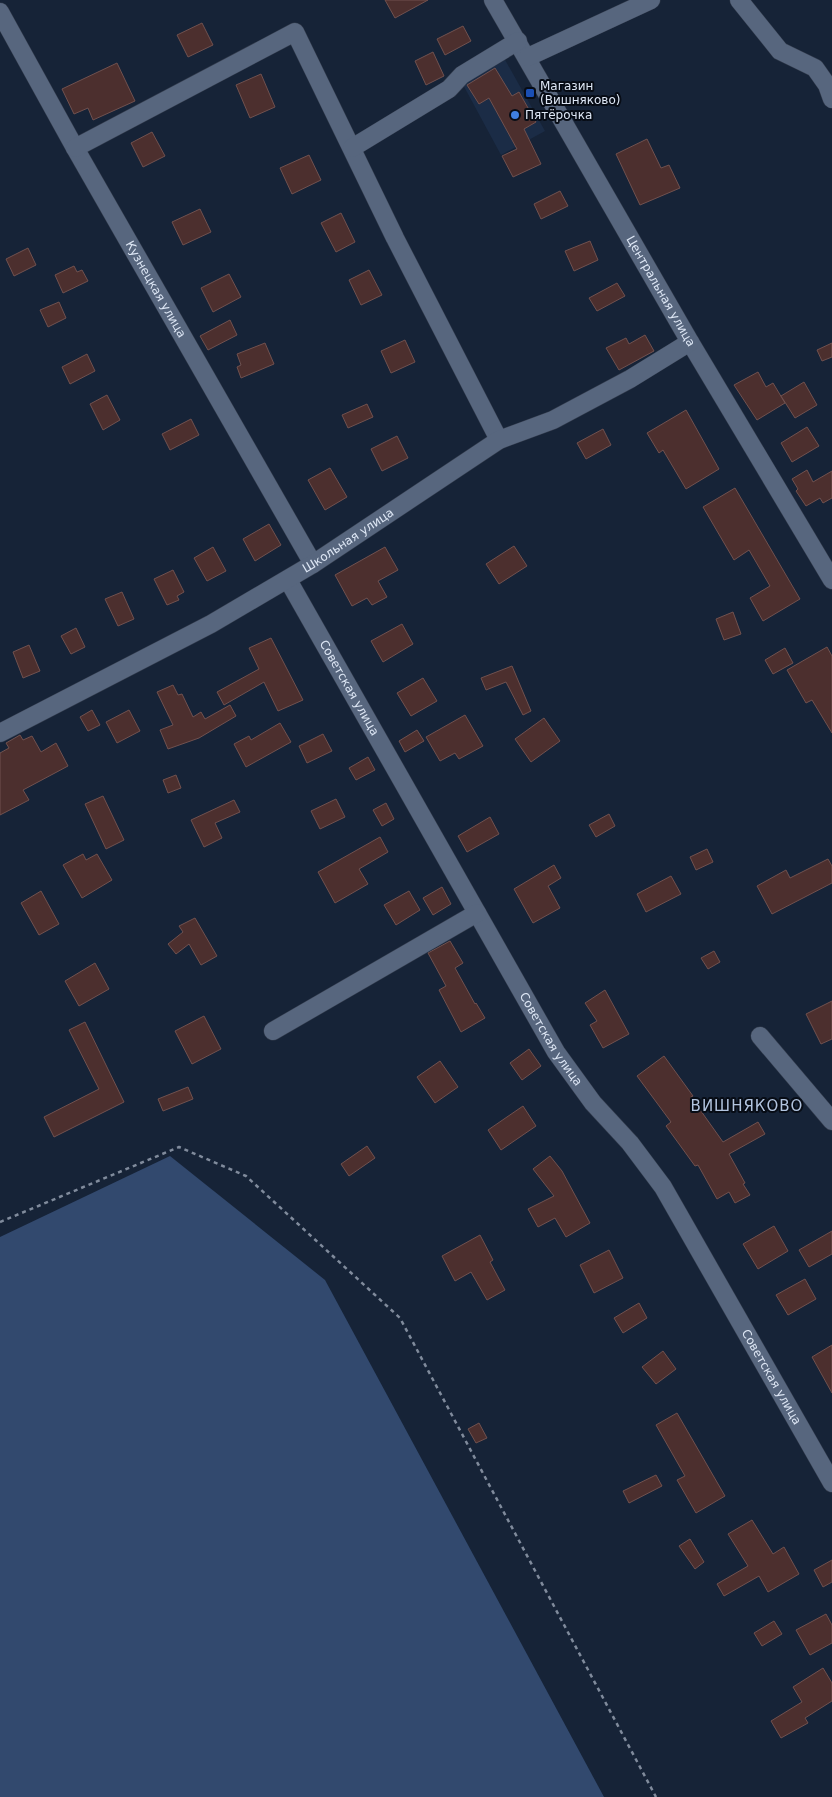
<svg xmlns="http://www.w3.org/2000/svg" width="832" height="1797" font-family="'DejaVu Sans',sans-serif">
  <rect width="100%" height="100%" fill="#162337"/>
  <path fill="#1b2c46" d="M504,58l41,73 -44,24 -40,-74z"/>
  <path fill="#32496e" d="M170,1156l155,124 279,517h-604v-560z"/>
  <g fill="#4c2f2e" stroke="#70514f">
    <path d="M385,0h43l-33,18z"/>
    <path d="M202,23l11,22 -25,12 -11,-22z"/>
    <path d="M463,26l8,15 -26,14 -8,-16z"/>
    <path d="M433,52l11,24 -18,9 -11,-24z"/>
    <path d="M117,63l18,38 -42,19 -5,-12 -14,6 -12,-25z"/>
    <path d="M495,68l17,28 7,-4 17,30 -12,7 17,35 -28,13 -11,-21 15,-7 -28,-51 -10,6 -12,-19z"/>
    <path d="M261,74l14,33 -25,11 -14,-33z"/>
    <path d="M152,132l13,24 -22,11 -12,-24z"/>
    <path d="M647,139l14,29 8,-3 11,23 -40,17 -24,-51z"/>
    <path d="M309,155l12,25 -29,14 -12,-26z"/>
    <path d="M560,191l8,15 -27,13 -7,-15z"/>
    <path d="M200,209l11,23 -28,13 -11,-23z"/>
    <path d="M341,213l14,29 -19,10 -15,-29z"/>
    <path d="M590,241l8,19 -24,11 -9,-20z"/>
    <path d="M28,248l8,17 -22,11 -8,-17z"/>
    <path d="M74,266l3,6 5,-2 6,11 -25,12 -8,-18z"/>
    <path d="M369,270l13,25 -21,10 -12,-25z"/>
    <path d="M229,274l12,23 -28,15 -12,-24z"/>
    <path d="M617,283l8,13 -28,15 -8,-13z"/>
    <path d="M59,302l7,16 -18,9 -8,-17z"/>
    <path d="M230,320l7,15 -29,15 -8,-14z"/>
    <path d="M645,335l9,16 -35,19 -13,-22 20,-10 3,6z"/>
    <path d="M405,340l10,22 -24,11 -10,-22z"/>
    <path d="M265,343l9,21 -33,14 -4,-11 4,-2 -4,-11z"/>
    <path d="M832,343v14l-10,4 -5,-11z"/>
    <path d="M87,354l8,17 -25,13 -8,-17z"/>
    <path d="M758,372l8,15 7,-4 12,20 -28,17 -23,-35z"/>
    <path d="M804,382l13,23 -22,13 -14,-22z"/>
    <path d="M107,395l13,25 -17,10 -13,-26z"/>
    <path d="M367,404l6,13 -25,11 -6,-13z"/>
    <path d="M686,410l33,59 -33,20 -23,-39 -4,3 -12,-20z"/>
    <path d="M191,419l8,16 -29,15 -8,-16z"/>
    <path d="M807,427l12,19 -27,16 -11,-19z"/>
    <path d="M603,429l8,16 -25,14 -9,-16z"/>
    <path d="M397,436l11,22 -26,13 -11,-22z"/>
    <path d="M330,468l17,29 -22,13 -17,-30z"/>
    <path d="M807,470l6,12 19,-11v27l-9,5 -3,-5 -14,8 -10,-15 2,-2 -6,-10z"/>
    <path d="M735,488l65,111 -37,22 -13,-23 20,-12 -21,-36 -15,10 -31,-53z"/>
    <path d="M269,524l12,21 -26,16 -12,-22z"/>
    <path d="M514,546l13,20 -28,18 -13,-20z"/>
    <path d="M213,547l13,24 -19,10 -13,-23z"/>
    <path d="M385,547l13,23 -20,11 9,16 -15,8 -5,-7 -15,8 -17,-31z"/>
    <path d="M173,570l11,22 -7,4 2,4 -12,5 -13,-26z"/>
    <path d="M122,592l12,27 -16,7 -13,-27z"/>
    <path d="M733,612l8,22 -17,6 -8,-21z"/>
    <path d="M402,624l11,20 -30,18 -12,-21z"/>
    <path d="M76,628l9,19 -14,7 -10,-18z"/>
    <path d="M271,638l32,62 -25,11 -14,-29 -40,23 -7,-13 42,-23 -10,-21z"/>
    <path d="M29,645l11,26 -17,7 -10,-26z"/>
    <path d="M827,647l5,9v77l-20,-33 -6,3 -19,-33z"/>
    <path d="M785,648l8,15 -20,11 -8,-14z"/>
    <path d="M512,666l19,45 -8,4 -17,-33 -20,8 -5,-12z"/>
    <path d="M423,678l14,23 -26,15 -14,-23z"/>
    <path d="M173,685l5,10 4,-1 11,23 8,-5 4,7 25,-14 6,11 -37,22 -31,11 -8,-19 13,-5 -16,-33z"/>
    <path d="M92,710l8,15 -12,6 -8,-14z"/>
    <path d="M129,710l11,21 -23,12 -11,-21z"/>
    <path d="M465,715l18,31 -24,13 -4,-6 -15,8 -14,-24z"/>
    <path d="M544,718l16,23 -29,21 -16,-23z"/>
    <path d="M280,723l11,19 -45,25 -12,-23 15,-8 2,4z"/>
    <path d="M417,730l7,11 -19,11 -6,-11z"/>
    <path d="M323,734l9,17 -25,12 -8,-17z"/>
    <path d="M20,735l3,5 9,-4 9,16 15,-9 12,23 -45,24 6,10 -29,15v-62l9,-5 -3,-5z"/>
    <path d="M368,757l7,13 -19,10 -7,-12z"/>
    <path d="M176,775l5,13 -13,5 -5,-13z"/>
    <path d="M103,796l21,44 -18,9 -21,-45z"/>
    <path d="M336,799l9,18 -25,12 -9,-18z"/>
    <path d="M234,800l6,12 -25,11 7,15 -18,9 -13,-27z"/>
    <path d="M386,803l8,16 -12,7 -9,-16z"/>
    <path d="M609,814l6,12 -19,11 -7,-12z"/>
    <path d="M490,817l9,17 -32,18 -9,-16z"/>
    <path d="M380,837l8,15 -29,17 9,15 -33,19 -17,-31z"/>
    <path d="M707,849l6,13 -17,8 -6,-13z"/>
    <path d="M83,854l3,6 11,-6 15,26 -30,18 -19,-33z"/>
    <path d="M828,859l4,7v17l-60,31 -15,-28 29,-16 4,8z"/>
    <path d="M554,865l7,13 -13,8 12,22 -27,15 -19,-34z"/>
    <path d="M671,876l10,18 -35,18 -9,-18z"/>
    <path d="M442,887l9,17 -18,11 -10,-17z"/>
    <path d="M41,891l18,33 -20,11 -18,-32z"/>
    <path d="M409,891l11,19 -24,15 -12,-20z"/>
    <path d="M195,918l22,38 -16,9 -12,-21 -13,10 -8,-10 15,-12 -4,-6z"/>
    <path d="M450,941l13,22 -8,5 20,36 1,-1 9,15 -24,14 -22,-42 7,-4 -18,-33z"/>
    <path d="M714,951l6,11 -12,7 -7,-11z"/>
    <path d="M95,963l14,26 -30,17 -14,-25z"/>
    <path d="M605,990l24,44 -26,14 -13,-23 7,-4 -12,-18z"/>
    <path d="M832,1001v38l-11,5 -15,-30z"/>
    <path d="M204,1016l17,33 -29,15 -17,-33z"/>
    <path d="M85,1022l39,80 -70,35 -10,-20 55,-28 -30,-59z"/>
    <path d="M529,1049l12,17 -19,14 -12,-17z"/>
    <path d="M664,1056l29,40 -2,1 32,45 35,-20 7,12 -36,20 16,29 -2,1 7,11 -15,8 -6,-11 -12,7 -19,-34 -3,1 -29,-40 5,-4 -34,-46z"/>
    <path d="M440,1061l18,26 -23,16 -18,-26z"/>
    <path d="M188,1087l5,12 -30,12 -5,-12z"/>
    <path d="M523,1106l13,20 -35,24 -13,-20z"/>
    <path d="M367,1146l8,12 -26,18 -8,-12z"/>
    <path d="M550,1156l12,15 28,52 -24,14 -11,-19 -17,9 -10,-18 26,-13 -21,-27z"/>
    <path d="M774,1226l14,25 -30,18 -15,-25z"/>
    <path d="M832,1231v23l-23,13 -10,-17z"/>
    <path d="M480,1235l13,25 -3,2 15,28 -18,10 -16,-28 -16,9 -13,-25z"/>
    <path d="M609,1250l14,28 -29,15 -14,-28z"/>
    <path d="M805,1279l11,20 -28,16 -12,-20z"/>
    <path d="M639,1303l8,15 -24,15 -9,-15z"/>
    <path d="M832,1345v48l-20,-36z"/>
    <path d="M663,1351l13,18 -20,15 -14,-17z"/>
    <path d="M677,1413l48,83 -29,17 -19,-33 8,-4 -29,-51z"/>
    <path d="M479,1423l8,15 -11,5 -8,-14z"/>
    <path d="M656,1475l6,11 -33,17 -6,-12z"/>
    <path d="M752,1520l21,34 11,-7 15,27 -31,18 -9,-16 -35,20 -7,-12 31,-18 -20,-32z"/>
    <path d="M690,1539l14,23 -9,7 -16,-23z"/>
    <path d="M832,1560v22l-9,5 -9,-17z"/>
    <path d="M826,1614l6,11v18l-22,12 -14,-25z"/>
    <path d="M774,1621l8,13 -20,12 -8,-13z"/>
    <path d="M823,1668l9,15v18l-27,17 3,5 -27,15 -10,-17 31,-19 -9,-15z"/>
  </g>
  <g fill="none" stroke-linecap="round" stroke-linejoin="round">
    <defs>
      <g id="minor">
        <path id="s1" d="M493,0l197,342 142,238"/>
        <path d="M739,0l41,51 35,17 12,17 5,14"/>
        <path id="s2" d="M0,12l75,136 238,416"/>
        <path d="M528,57l123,-57"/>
        <path d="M75,148l220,-116 100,206 104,202"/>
        <path d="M352,148l97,-59 13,-14 56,-34"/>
        <path id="s3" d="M288,580l268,472 37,51 37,40 33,44 169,296"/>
        <path id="s4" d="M0,733l211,-109 102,-60 186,-124 54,-20 77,-41 60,-37"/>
        <path d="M273,1031l204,-118"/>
        <path d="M760,1036l72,85"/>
      </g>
    </defs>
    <use href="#minor" stroke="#333c4d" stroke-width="19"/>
    <path stroke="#808b9c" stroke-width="2.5" stroke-dasharray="4 4" stroke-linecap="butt" d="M0,1222l179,-75 67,29 154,142 256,479"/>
    <use href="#minor" stroke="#57667e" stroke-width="18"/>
  </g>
  <rect fill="#1a4fb4" stroke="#070c15" stroke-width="2" x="525" y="88" width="10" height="10" rx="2.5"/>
  <circle fill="#3f7fe0" stroke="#070c15" stroke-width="2" cx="515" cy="115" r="5"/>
  <g text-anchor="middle" stroke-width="4" stroke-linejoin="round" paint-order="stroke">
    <g font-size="12" fill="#dee7f5" stroke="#070c15" text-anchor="start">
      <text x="540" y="90">Магазин<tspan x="540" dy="14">(Вишняково)</tspan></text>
      <text x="525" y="119">Пятёрочка</text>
    </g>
    <g font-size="12" fill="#dee7f5" stroke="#070c15">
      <text dy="4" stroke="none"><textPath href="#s2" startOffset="318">Кузнецкая улица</textPath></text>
      <text dy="4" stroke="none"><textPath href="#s1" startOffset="336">Центральная улица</textPath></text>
      <text dy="4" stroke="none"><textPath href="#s4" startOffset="398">Школьная улица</textPath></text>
      <text dy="4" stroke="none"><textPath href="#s3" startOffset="124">Советская улица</textPath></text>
      <text dy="4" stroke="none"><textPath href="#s3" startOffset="529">Советская улица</textPath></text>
      <text dy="4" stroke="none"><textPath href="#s3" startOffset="934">Советская улица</textPath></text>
    </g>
    <g font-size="15" letter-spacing="1" fill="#b2c4df" stroke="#070c15">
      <text x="747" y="1111">ВИШНЯКОВО</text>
    </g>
  </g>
</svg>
